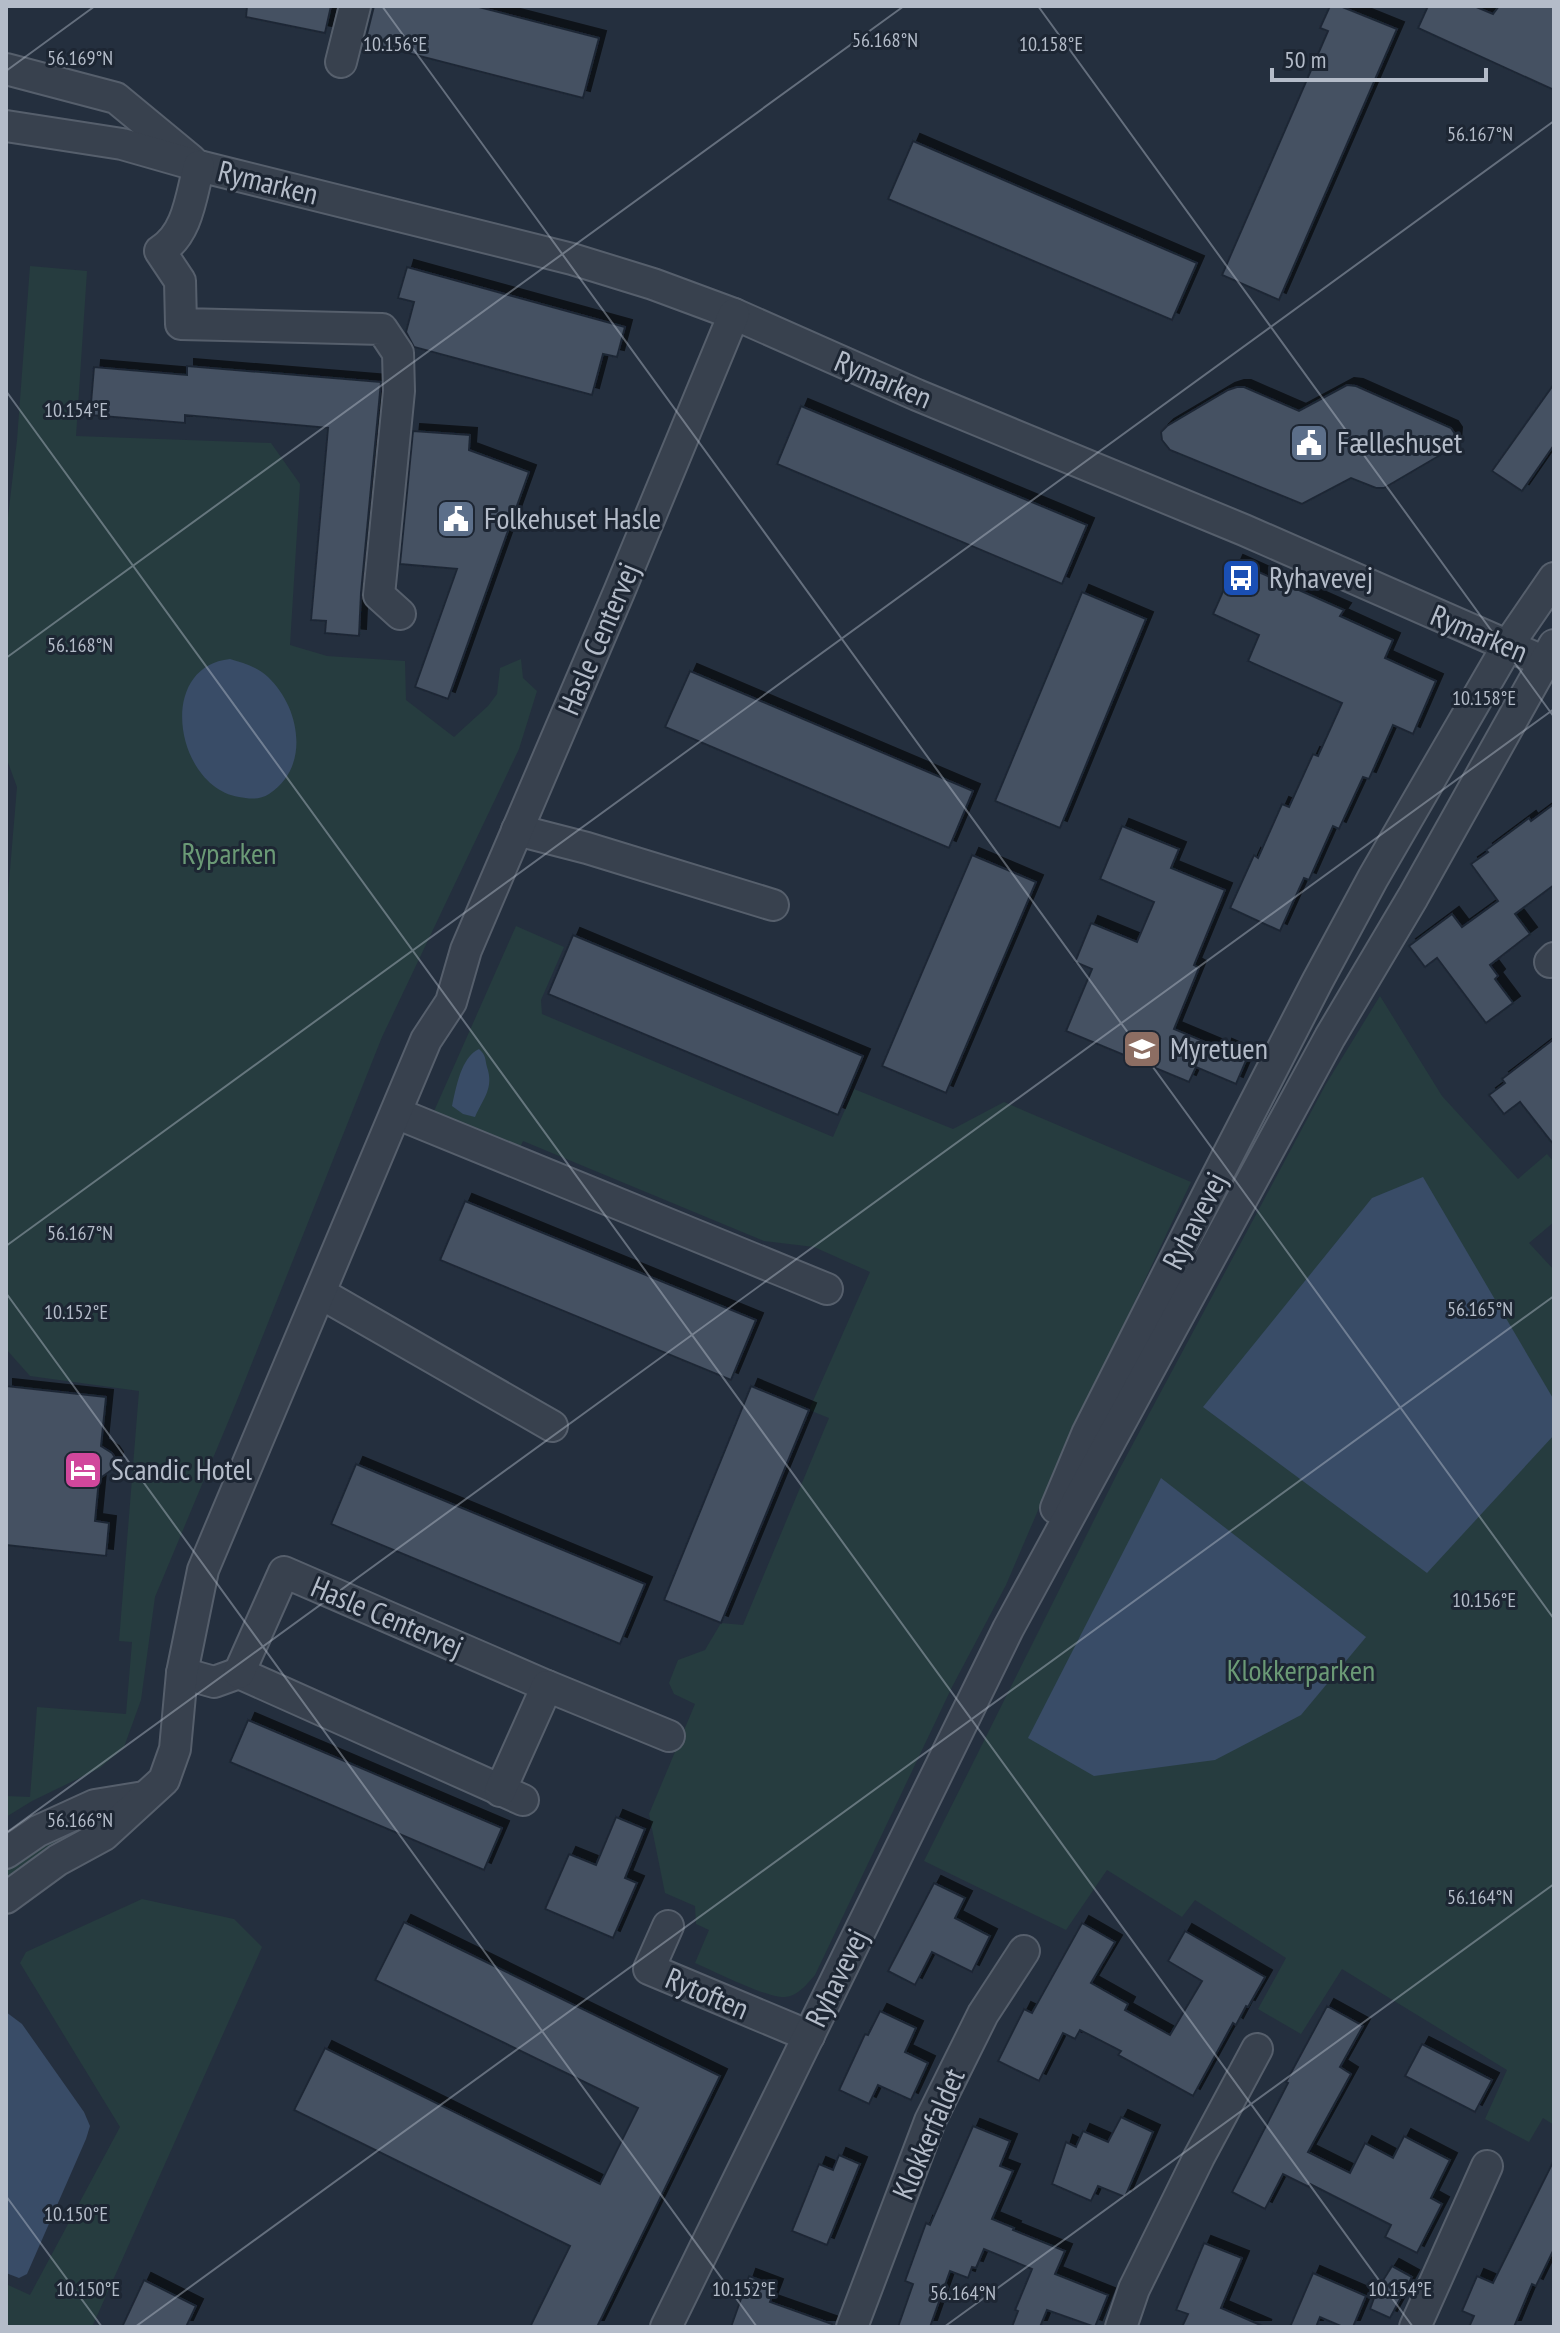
<svg xmlns="http://www.w3.org/2000/svg" width="1560" height="2333" font-family="'PT Sans Narrow',sans-serif">
  <defs>
    <filter id="shadow"><feDropShadow dx="7" dy="-7" stdDeviation="0" flood-color="#0009"/></filter>
  </defs>
  <rect width="100%" height="100%" fill="#242f3e"/>
  <g fill="#263c3f">
    <path d="M30,266l57,5 -11,165 195,7 29,41 -10,161 37,11 78,5 1,39 48,37 34,-31 9,-12 3,-26 21,-9 2,19 14,13 -18,58 -137,288 -146,366 -81,194 -14,103 -17,47 -24,21 -68,33 -26,16v-21l24,1 7,-90 89,7 6,-72 -13,-1 20,-250 -109,-15 -24,-27v-432l11,-130 -11,-30v-223l11,-94z"/>
    <path d="M516,926l48,21 -23,53 1,14 291,123 21,-48 99,40 51,-27 187,80 -134,284 -51,119 -54,102 -137,288c-8,9 -17,21 -30,22 -19,1 -71,-26 -90,-34l14,-33 -13,-6 -1,-18 -30,-13 -16,-79 46,-110 -21,-10 -5,-11 9,-23 27,-10 16,-27 22,2 86,-207 -20,-8 61,-138 -56,-25 -50,-6 -241,-100 -5,11 -87,-34z"/>
    <path d="M1380,996l62,100 76,83 29,-25 7,8v60l-25,21 25,27v855l-11,-7 -14,24 -44,-23 22,-49 -165,-101 -41,65 -43,-25 28,-51 -91,-58 -13,17 -75,-47 -41,60 -142,-69 196,-393 206,-384z"/>
    <path d="M99,1815l1,8 -35,16 -59,44v-14c31,-23 59,-37 93,-54z"/>
    <path d="M142,1899l92,20 28,28 -170,380h-86v-43l24,11 90,-168 -100,-164 6,-11z"/>
  </g>
  <g fill="#394c67">
    <path d="M230,659c13,4 28,8 38,18 32,30 43,90 1,117 -9,6 -20,5 -30,3 -63,-10 -84,-130 -9,-138z"/>
    <path d="M479,1049c7,6 6,10 8,18 7,21 -3,30 -12,50l-12,-3 -11,-8c4,-18 9,-49 27,-57z"/>
    <path d="M1423,1177l131,223v35l-127,138 -224,-166 169,-209z"/>
    <path d="M1161,1478l205,159 -65,78 -86,45 -121,16 -66,-38z"/>
    <path d="M6,2012l16,12 62,88 6,14 -4,13 -59,135 -8,4 -13,-5z"/>
  </g>
  <g fill="#455162" stroke="#1f2835" stroke-width="2" filter="url(#shadow)">
    <path d="M247,6h84l-6,27 -79,-16z"/>
    <path d="M374,6h101l124,32 -16,60 -218,-56z"/>
    <path d="M1330,6h10l57,23 -118,271 -57,-25 106,-244 -8,-3z"/>
    <path d="M1428,6h46l19,8 6,-8h55v84l-136,-62z"/>
    <path d="M913,141l284,122 -25,57 -284,-121z"/>
    <path d="M407,267l218,60 -8,30 -14,-3 -11,41 -178,-48 -8,-15 8,-30 -16,-4z"/>
    <path d="M187,366l194,16 -20,211 -2,43 -34,-3 1,-12 -15,-1 17,-192 -143,-13v8l-95,-8 4,-48 93,8z"/>
    <path d="M1554,384v61l-32,46 -30,-20z"/>
    <path d="M1347,385l9,1 95,42 4,6 -1,13 -70,41h-8l-25,-10 -49,26 -132,-54 -8,-10 -1,-8 6,-6 61,-36 9,-3h7l55,24z"/>
    <path d="M801,406l286,119 -25,59 -285,-120z"/>
    <path d="M413,431l57,4 -1,15 60,22 -81,227 -33,-12 42,-118 -57,-5z"/>
    <path d="M1236,562l108,48 -4,6 53,24 -8,18 51,23 -23,53 -20,-9 -24,54 -6,-2 -24,52 -6,-3 -24,54 -5,-2 -24,53 -50,-23 24,-53 4,3 24,-54 7,3 24,-53 5,2 24,-53 -94,-42 11,-26 -46,-21z"/>
    <path d="M1082,592l64,27 -86,209 -65,-27z"/>
    <path d="M690,671l283,120 -24,57 -284,-121z"/>
    <path d="M1554,804v81l-39,29 15,20 -40,31 8,11 -3,3 18,24 -27,20 -49,-65 -12,9 -16,-21 43,-32 10,13 36,-26 -27,-37 17,-12 -2,-2 43,-32 2,3z"/>
    <path d="M1122,826l57,23 -8,19 54,22 -31,75 5,3 -25,61 50,21 1,-4 23,10 -12,28 -40,-17 -7,15 -123,-51 26,-62 -17,-7 16,-39 46,19 17,-40 -54,-23z"/>
    <path d="M972,855l64,27 -90,211 -64,-27z"/>
    <path d="M573,935l290,121 -25,59 -290,-121z"/>
    <path d="M1554,1039v106l-34,-43 -16,12 -15,-19 16,-12 -3,-4z"/>
    <path d="M465,1201l291,119 -25,60 -291,-120z"/>
    <path d="M6,1386l100,11 -5,49 11,7 4,6 -3,10 -14,10 -4,42 14,2 -3,33 -100,-11z"/>
    <path d="M751,1386l58,24 -88,213 -57,-23z"/>
    <path d="M356,1464l289,120 -25,60 -289,-120z"/>
    <path d="M248,1720l254,108 -18,42 -254,-108z"/>
    <path d="M616,1817l29,12 -20,49 12,5 -24,55 -68,-29 24,-55 27,11z"/>
    <path d="M934,1883l31,15 -10,20 35,18 -18,36 -40,-20 -17,33 -27,-14z"/>
    <path d="M404,1922l316,154 -123,251h-67l40,-81 -276,-136 31,-62 275,136 38,-76 -263,-128z"/>
    <path d="M1082,1923l33,19 -24,41 37,21 -3,6 45,25 32,-54 -34,-20 17,-30 80,46 -17,30 -2,-1 -10,19 -3,-2 -40,73 -75,-41 3,-4 -41,-21 -5,9 -12,-6 -24,48 -41,-20 26,-52 8,4z"/>
    <path d="M1327,2006l36,20 -23,41 11,7 -43,78 42,21 15,-30 28,15 11,-22 46,24 -19,38 11,6 -25,49 -32,-16 6,-12 -81,-41 -1,3 -26,-13 -18,35 -33,-17 56,-109 -2,-1z"/>
    <path d="M880,2011l36,17 -11,24 23,11 -17,37 -33,-15 -9,19 -30,-14 26,-56 3,1z"/>
    <path d="M1422,2044l70,36 -17,32 -70,-36z"/>
    <path d="M1121,2117l32,15 -28,65 -27,-11 -7,15 -39,-17 14,-42 10,5 7,-16 25,11z"/>
    <path d="M973,2126l37,15 -10,25 13,5 -21,48 22,9 -1,2 52,21 -10,23 53,21 -13,32 -48,-17 -7,17h-28l6,-16 -3,-1 17,-41 -48,-20 -8,19 -4,-1 -4,11 -18,-7 -20,56h-32l15,-43 -8,-3 21,-58 4,2z"/>
    <path d="M839,2155l21,9 -33,81 -35,-14 27,-67 14,6z"/>
    <path d="M1554,2160v89l-18,37 -4,-2 -18,43h-45l5,-11 -12,-5 15,-35 16,7z"/>
    <path d="M1204,2243l38,15 -21,50 44,19h-83l6,-13 -12,-4z"/>
    <path d="M1392,2266l20,11 -22,41 -20,-9 7,-19z"/>
    <path d="M1313,2273l53,23 -13,31h-10l-23,-10 -4,10h-26z"/>
    <path d="M749,2276l27,10 -6,16 62,22v3h-101z"/>
    <path d="M144,2280l52,26 -10,21h-64z"/>
  </g>
  <g fill="none" stroke-linecap="round" stroke-linejoin="round">
    <defs>
      <g id="minor">
        <path d="M341,62l14,-56"/>
        <path d="M6,69l110,29 75,62"/>
        <path d="M6,126l116,18 77,22 373,93 81,25 81,30 183,81 327,135 301,132"/>
        <path d="M199,166c-8,30 -11,68 -39,85l20,30 1,43 201,5 16,24 1,38 -20,204 21,19"/>
        <path d="M517,830l70,18 186,57"/>
        <path d="M1550,962l4,-4"/>
        <path d="M396,1113l431,176"/>
        <path d="M320,1293l232,133"/>
        <path d="M1056,1508l31,-74 125,-248 105,-204 56,-104 135,-233 46,-67"/>
        <path d="M182,1673l32,9 25,-9 284,127"/>
        <path d="M239,1673l45,-101 263,114"/>
        <path d="M500,1791l47,-105 122,50"/>
        <path d="M6,1853l32,-22 57,-26 49,-8"/>
        <path d="M6,1898l52,-38 46,-25 60,-55 11,-31 7,-76 21,-103 223,-530 25,-38 15,-52 153,-358 115,-278"/>
        <path d="M668,1926l-19,43 160,67"/>
        <path d="M666,2327l342,-698 322,-592 83,-140 141,-252"/>
        <path d="M852,2327l78,-206 53,-107 41,-63"/>
        <path d="M1121,2327l13,-38 65,-132 58,-108"/>
        <path d="M1415,2327l72,-161"/>
      </g>
    </defs>
    <use href="#minor" stroke="#565f6c" stroke-width="34"/>
    <use href="#minor" stroke="#38414e" stroke-width="30"/>
  </g>
  <path fill="none" stroke="#b4bcc9" stroke-width="2" stroke-opacity="0.45" d="M382,6l1172,1613M1038,6l516,711M6,71l89,-65M6,391l1407,1936M6,658l898,-652M6,1246l1548,-1125M6,1293l751,1034M6,1833l1548,-1124M6,2196l96,131M135,2327l1419,-1031M944,2327l610,-443"/>
  <defs>
    <symbol id="civic-square" viewBox="-11 -11 22 22"><rect x="-9" y="-9" width="18" height="18" rx="4" fill="#5c6f8a" stroke="#1d2633"/><path d="M-.6-6.5H3V-4.5H.6V-3L4-1V1h2V6H-6V1h2V-1L-.6-3ZM-1.2 2.5V6h2.4V2.5Z" fill="#fff"/></symbol>
    <symbol id="bus-square" viewBox="-11 -11 22 22"><rect x="-9" y="-9" width="18" height="18" rx="4" fill="#1a4fb4" stroke="#1d2633"/><path d="M-5-6H5V4H4V6H2V4H-2V6H-4V4H-5ZM-3.5-4V0h7V-4ZM-3.5 1.2v1.5H-2V1.2ZM2 1.2v1.5H3.5V1.2Z" fill="#fff"/></symbol>
    <symbol id="school-square" viewBox="-11 -11 22 22"><rect x="-9" y="-9" width="18" height="18" rx="4" fill="#8d6e63" stroke="#1d2633"/><path d="M0-5L7-2L0 1L-7-2ZM-4 1L0 2.5L4 1V4Q0 6-4 4Z" fill="#fff"/></symbol>
    <symbol id="hotel-square" viewBox="-11 -11 22 22"><rect x="-9" y="-9" width="18" height="18" rx="4" fill="#d1479c" stroke="#1d2633"/><path d="M-6-4.5h1.5V1H6V5H4.5V3h-9V5H-6ZM-4 0a1.8 1.8 0 1 1 3.6 0ZM.5 0V-2.5h3Q6-2.5 6 0Z" fill="#fff"/></symbol>
  </defs>
  <g fill-rule="evenodd">
    <use href="#civic-square" x="1287" y="421" width="44" height="44"/>
    <use href="#civic-square" x="434" y="497" width="44" height="44"/>
    <use href="#bus-square" x="1219" y="556" width="44" height="44"/>
    <use href="#school-square" x="1120" y="1027" width="44" height="44"/>
    <use href="#hotel-square" x="61" y="1448" width="44" height="44"/>
  </g>
  <g text-anchor="middle" stroke-width="6" stroke-linejoin="round" paint-order="stroke">
    <g font-size="30" fill="#b4bcc9" stroke="#1d2633">
      <text transform="translate(268 183) rotate(14)" y="10">Rymarken</text>
      <text transform="translate(883 380) rotate(23)" y="10">Rymarken</text>
      <text transform="translate(1479 634) rotate(23)" y="10">Rymarken</text>
      <text transform="translate(599 639) rotate(-67)" y="10">Hasle Centervej</text>
      <text transform="translate(1195 1221) rotate(-63)" y="10">Ryhavevej</text>
      <text transform="translate(387 1617) rotate(23)" y="10">Hasle Centervej</text>
      <text transform="translate(837 1978) rotate(-64)" y="10">Ryhavevej</text>
      <text transform="translate(707 1994) rotate(23)" y="10">Rytoften</text>
      <text transform="translate(929 2134) rotate(-67)" y="10">Klokkerfaldet</text>
    </g>
    <g font-size="30" fill="#b4bcc9" stroke="#1d2633" text-anchor="start">
      <text x="1337" y="453">Fælleshuset</text>
      <text x="484" y="529">Folkehuset Hasle</text>
      <text x="1269" y="588">Ryhavevej</text>
      <text x="1170" y="1059">Myretuen</text>
      <text x="111" y="1480">Scandic Hotel</text>
    </g>
    <g font-size="30" fill="#6b9a76" stroke="#1d2633">
      <text x="229" y="864">Ryparken</text>
      <text x="1301" y="1681">Klokkerparken</text>
    </g>
  </g>
  <g font-size="20" text-anchor="middle" fill="#b4bcc9" stroke="#1d2633" stroke-width="6" stroke-linejoin="round" paint-order="stroke">
    <text x="885" y="47">56.168°N</text>
    <text x="395" y="51">10.156°E</text>
    <text x="1051" y="51">10.158°E</text>
    <text x="80" y="65">56.169°N</text>
    <text x="1480" y="141">56.167°N</text>
    <text x="76" y="417">10.154°E</text>
    <text x="80" y="652">56.168°N</text>
    <text x="1484" y="705">10.158°E</text>
    <text x="80" y="1240">56.167°N</text>
    <text x="1480" y="1316">56.165°N</text>
    <text x="76" y="1319">10.152°E</text>
    <text x="1484" y="1607">10.156°E</text>
    <text x="80" y="1827">56.166°N</text>
    <text x="1480" y="1904">56.164°N</text>
    <text x="76" y="2221">10.150°E</text>
    <text x="88" y="2296">10.150°E</text>
    <text x="744" y="2296">10.152°E</text>
    <text x="1400" y="2296">10.154°E</text>
    <text x="963" y="2300">56.164°N</text>
  </g>
  <rect width="1560" height="2333" fill="none" stroke="#b4bcc9" stroke-width="16"/>
  <path d="M1272 68v12h214v-12" fill="none" stroke="#b4bcc9" stroke-width="4"/>
  <text x="1284" y="68" font-size="24" fill="#b4bcc9" stroke="#1d2633" stroke-width="6" paint-order="stroke">50 m</text>
</svg>
